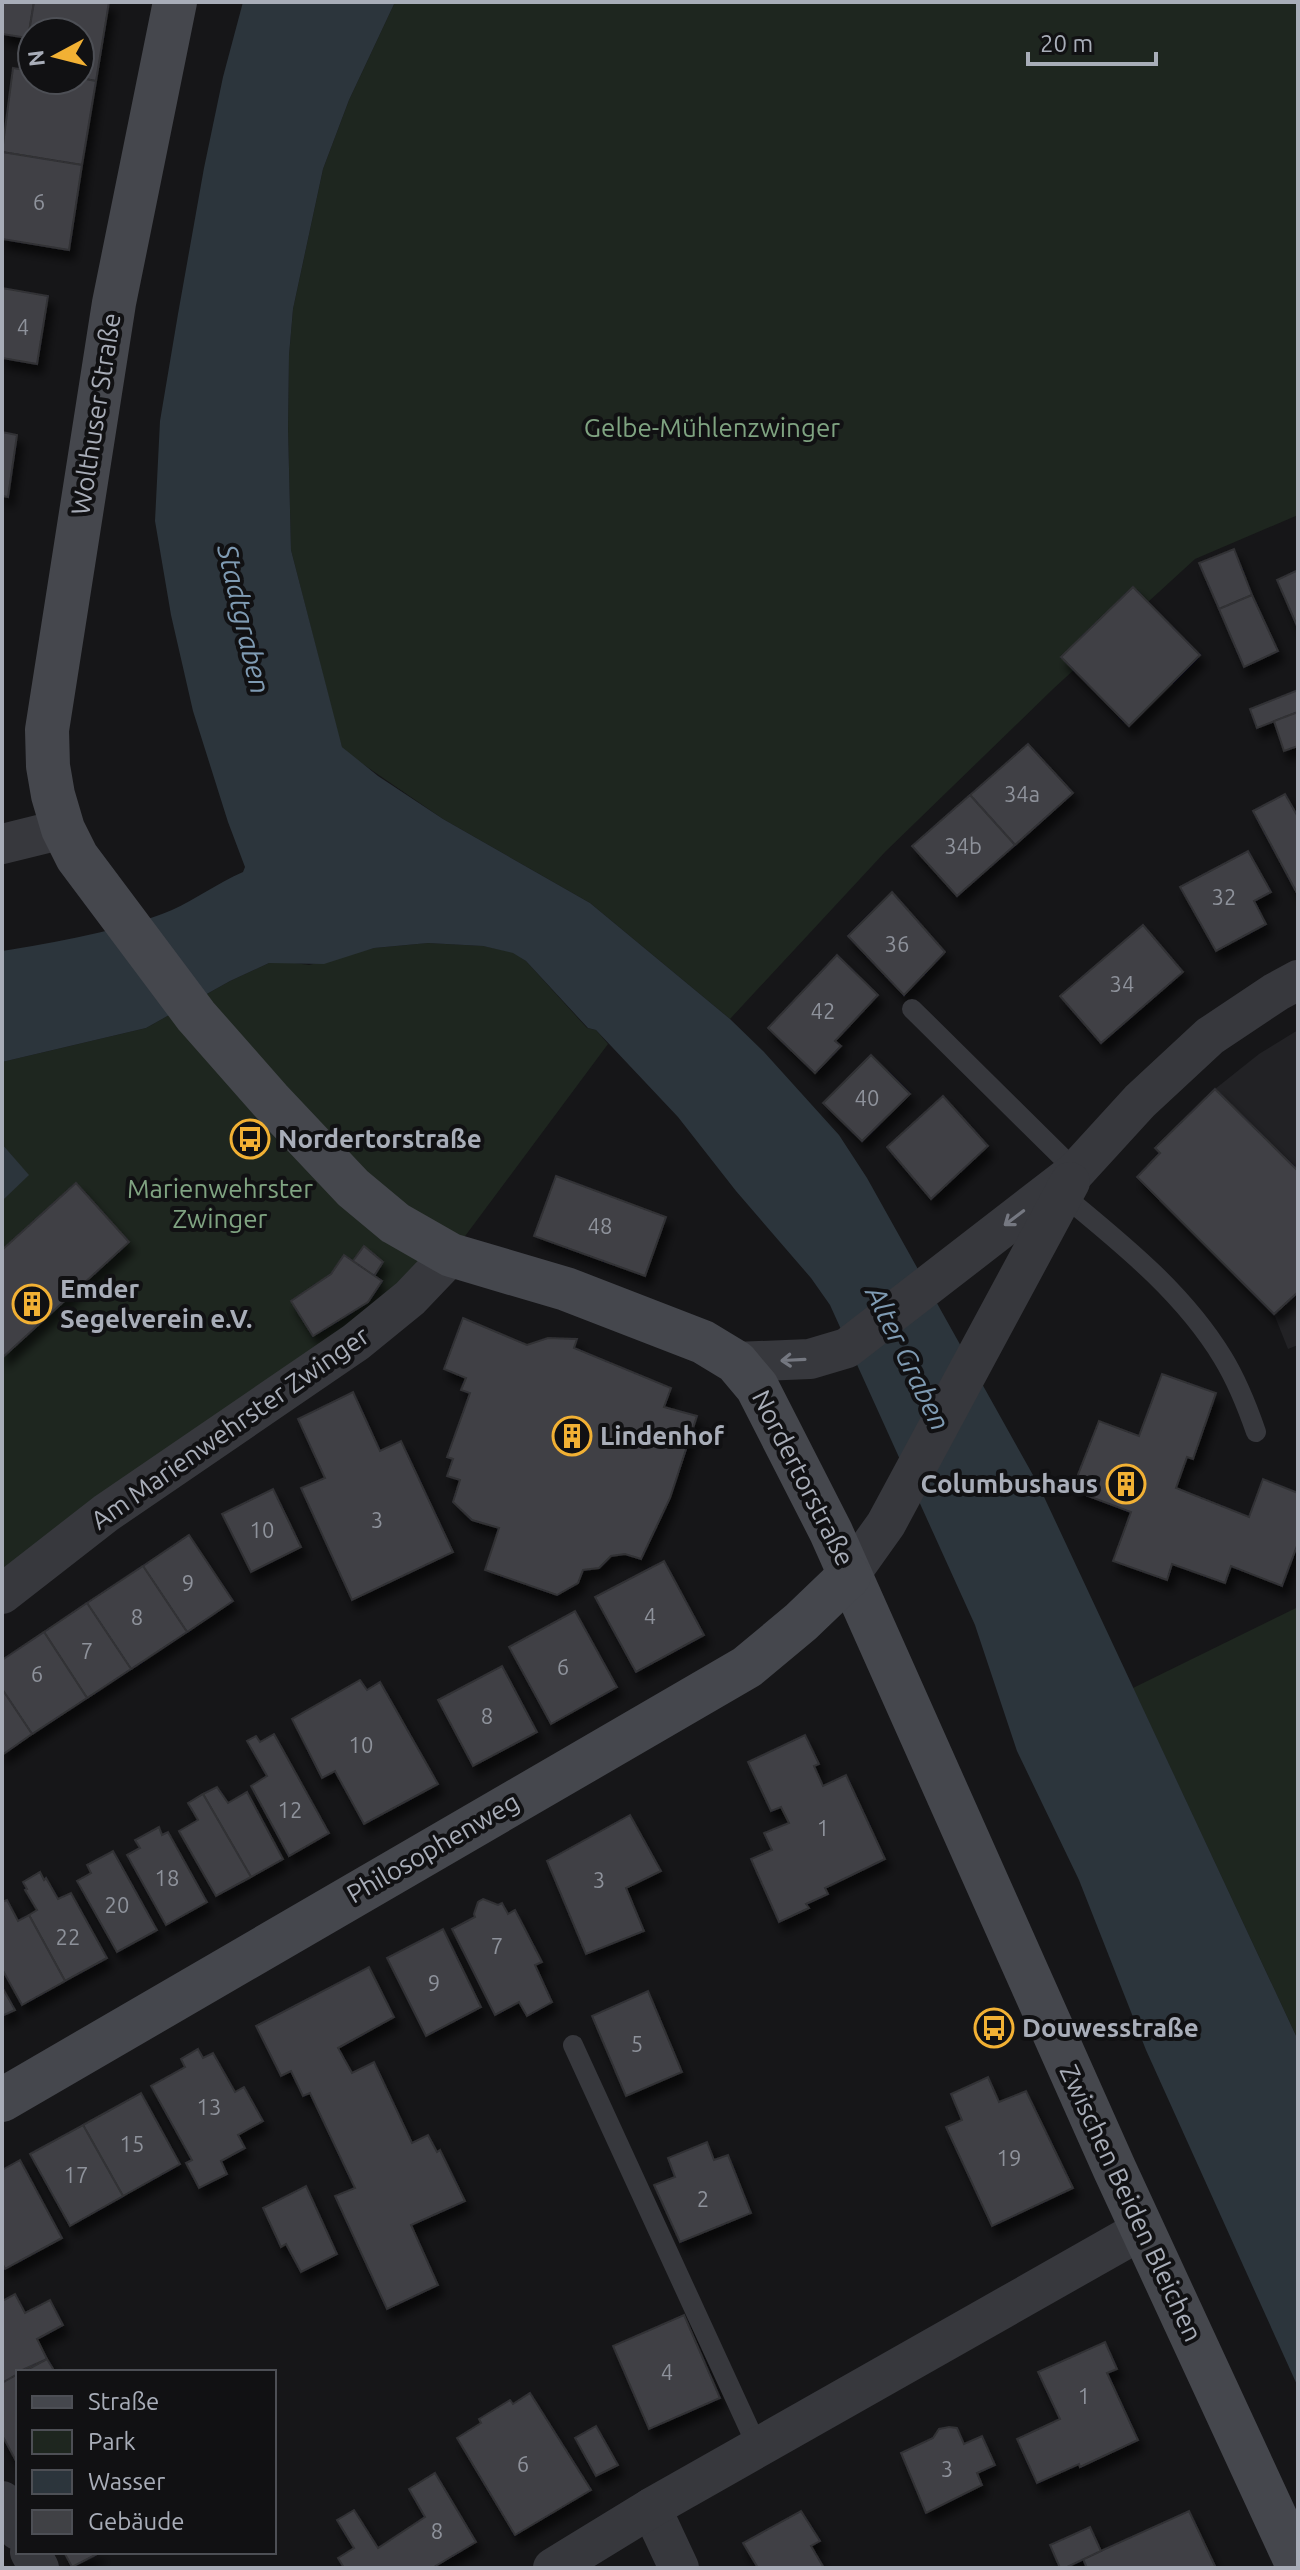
<svg xmlns="http://www.w3.org/2000/svg" width="1300" height="2570" font-family="Ubuntu,sans-serif">
  <defs>
    <filter id="shadow"><feDropShadow dx="5" dy="9" stdDeviation="4" flood-color="#0009"/></filter>
  </defs>
  <rect width="100%" height="100%" fill="#161618"/>
  <g fill="#222225">
    <path d="M1298,1030v141l-83,-82 44,-35z"/>
    <path d="M1298,1292v53l-10,4 -14,-35z"/>
  </g>
  <g fill="#1e261f">
    <path d="M395,2h903v513l-103,44 -142,130 -168,163 -155,167 -140,-116 -147,-84 -89,-61 -12,-11 -3,-9 -48,-188 -3,-122 1,-73 4,-46 30,-140 26,-69z"/>
    <path d="M428,943l55,3 30,6 13,9 61,67 9,2 12,14 -157,211 -449,339v-393l26,-26 -26,-31v-82l144,-34 84,-47 39,-18 19,-1 21,3 65,-17z"/>
    <path d="M1298,1607v433l-165,-352z"/>
  </g>
  <g fill="#2c353c">
    <path d="M243,2h152l-46,98 -26,69 -30,140 -4,46 -1,73 3,122 51,197 36,29 65,43 147,84 140,116 34,33 75,83 28,43 171,306 260,556v347l-152,-337 -67,-170 -62,-129 -42,-126 -145,-320 -19,-27 -75,-87 -58,-74 -82,-87 -8,-2 -62,-67 -13,-8 -30,-7 -55,-3 -54,5 -50,16 -55,-1 -39,18 -84,47 -144,34v-111c51,-8 122,-21 170,-41 24,-11 46,-27 71,-38l2,-5 -17,-45 -35,-111 -22,-96 -16,-94 5,-100 18,-107 26,-146 19,-91z"/>
    <path d="M2,1144l27,31 -27,26z"/>
  </g>
  <g fill="#404145" stroke="#303034" stroke-width="2" filter="url(#shadow)">
    <path d="M2,2h32l-6,36 -26,-4z"/>
    <path d="M34,2h75l-13,79 -16,-3v-46h-48v39l-9,-2z"/>
    <path d="M13,68l19,3v9l48,-2 16,3 -14,84 -80,-13z"/>
    <path d="M2,152l80,13 -13,85 -67,-11z"/>
    <path d="M2,288l46,8 -11,68 -35,-6z"/>
    <path d="M2,432l15,3 -9,62 -6,-1z"/>
    <path d="M1234,549l18,46 -33,14 -20,-46z"/>
    <path d="M1298,570v58l-21,-48z"/>
    <path d="M1133,587l67,68 -71,71 -68,-69z"/>
    <path d="M1252,595l26,56 -34,16 -25,-58z"/>
    <path d="M1298,690v22l-41,16 -7,-19z"/>
    <path d="M1298,712v34l-14,5 -10,-30z"/>
    <path d="M1028,744l45,49 -58,52 -45,-50z"/>
    <path d="M1285,794l13,23v78l-45,-84z"/>
    <path d="M970,795l45,50 -58,51 -45,-50z"/>
    <path d="M1248,851l23,41 -17,9 12,23 -50,27 -36,-64z"/>
    <path d="M892,892l53,60 -41,43 -56,-59z"/>
    <path d="M1143,925l40,47 -82,71 -41,-47z"/>
    <path d="M837,955l41,40 -43,46 6,5 -26,27 -47,-45z"/>
    <path d="M871,1055l39,39 -48,47 -39,-38z"/>
    <path d="M1215,1089l83,82v121l-24,22 -137,-137 23,-24 -5,-5z"/>
    <path d="M943,1096l45,50 -57,53 -44,-52z"/>
    <path d="M556,1176l110,41 -21,59 -111,-40z"/>
    <path d="M76,1183l53,59 -127,116v-108z"/>
    <path d="M364,1246l19,16 -9,14 -21,-15z"/>
    <path d="M344,1255l38,26 -14,21 -55,34 -22,-35 40,-27z"/>
    <path d="M463,1318l64,27 21,-7 29,1 -3,9 97,40 -7,19 33,9 -27,82 -29,61 -16,-5 -14,2 -12,12 -16,2 -5,13 -21,12 -72,-25 14,-42 -27,-8 -19,-18 7,-22 -13,-4 6,-17 -6,-2 23,-64 -9,-3 5,-12 -22,-9z"/>
    <path d="M1162,1374l54,19 -23,66 -6,-2 -11,31 73,29 14,-38 35,14v50l-16,43 -51,-20 -6,17 -53,-19 -5,16 -54,-19 18,-49 -59,-22 27,-69 40,15z"/>
    <path d="M353,1392l27,59 21,-10 52,111 -101,48 -51,-112 24,-10 -27,-59z"/>
    <path d="M273,1489l28,58 -50,25 -29,-58z"/>
    <path d="M189,1535l44,66 -46,31 -44,-66z"/>
    <path d="M664,1561l40,74 -68,37 -41,-75z"/>
    <path d="M143,1566l44,66 -56,37 -44,-66z"/>
    <path d="M87,1603l44,66 -44,29 -43,-66z"/>
    <path d="M575,1611l42,76 -66,37 -42,-77z"/>
    <path d="M44,1632l43,66 -55,36 -30,-45v-29z"/>
    <path d="M502,1666l35,66 -64,34 -35,-66z"/>
    <path d="M360,1680l7,10 13,-8 58,102 -74,40 -29,-53 -13,7 -30,-59z"/>
    <path d="M2,1689l30,45 -30,21z"/>
    <path d="M274,1734l55,99 -40,23 -38,-70 16,-10 -20,-35 9,-5 4,6z"/>
    <path d="M805,1735l14,29 -5,2 9,20 23,-11 39,84 -60,29 3,6 -22,10 3,4 -30,14 -28,-63 21,-9 -8,-17 25,-10 -8,-16 -10,4 -23,-49z"/>
    <path d="M217,1787l11,16 19,-11 36,67 -32,18 -48,-83z"/>
    <path d="M203,1794l48,83 -35,19 -37,-65 19,-11 -10,-17z"/>
    <path d="M630,1815l31,56 -35,17 18,43 -58,23 -39,-93z"/>
    <path d="M159,1827l3,8 6,-3 39,70 -41,23 -39,-70 13,-7 -5,-8z"/>
    <path d="M113,1851l44,79 -40,22 -40,-71 14,-8 -4,-8z"/>
    <path d="M40,1872l4,8 2,-2 12,21 13,-6 36,65 -42,23 -36,-66 8,-5 -12,-20 2,-1 -4,-7z"/>
    <path d="M483,1899l15,6 4,-2 6,11 7,-4 27,52 -7,3 17,37 -25,14 -8,-14 -24,13 -43,-86 23,-12 -1,-3 4,-12z"/>
    <path d="M7,1900l11,21 11,-6 36,66 -43,24 -20,-36v-67z"/>
    <path d="M443,1929l38,78 -55,29 -39,-78z"/>
    <path d="M369,1967l25,50 -56,31 14,25 22,-11 38,81 16,-8 9,17 3,-2 25,51 -54,24 27,60 -51,24 -52,-113 20,-8 -45,-95 -7,3 -12,-25 -10,5 -25,-50z"/>
    <path d="M2,1987l13,23 -13,6z"/>
    <path d="M648,1991l34,81 -56,24 -34,-80z"/>
    <path d="M198,2049l5,9 10,-5 22,39 9,-5 19,34 -25,14 7,13 -24,13 6,13 -28,14 -13,-25 6,-3 -41,-74 34,-19 -4,-8z"/>
    <path d="M988,2077l11,25 27,-11 47,97 -81,38 -46,-99 16,-7 -11,-26z"/>
    <path d="M141,2093l39,71 -57,32 -40,-71z"/>
    <path d="M83,2125l40,71 -53,30 -40,-72z"/>
    <path d="M707,2142l7,18 14,-5 23,58 -71,29 -26,-57 21,-8 -7,-19z"/>
    <path d="M20,2160l42,78 -57,31 -3,-6v-93z"/>
    <path d="M306,2186l31,68 -36,18 -15,-28 -5,3 -18,-39z"/>
    <path d="M15,2294l10,19 25,-13 13,25 -26,14 10,20 -29,13v2l-16,9v-82z"/>
    <path d="M684,2315l36,83 -71,31 -36,-83z"/>
    <path d="M1105,2342l12,27 -10,4 31,67 -58,27 -1,-3 -42,19 -20,-44 43,-20 -22,-47z"/>
    <path d="M47,2359l8,13h-32z"/>
    <path d="M18,2374v86l-2,1 -14,-26v-52z"/>
    <path d="M530,2393l61,97 -76,45 -58,-97 24,-15 -2,-4 31,-19 3,4z"/>
    <path d="M596,2426l22,39 -22,11 -21,-38z"/>
    <path d="M949,2427l8,1 7,16 18,-8 13,29 -18,8 5,12 -56,28 -25,-60 32,-15 6,-9z"/>
    <path d="M435,2473l41,69 -44,26h-88l-6,-10 16,-10 -17,-28 17,-10 24,38 47,-31 -16,-28z"/>
    <path d="M801,2511l19,30 -9,5 13,22h-66l-15,-25z"/>
    <path d="M1189,2511l27,57h-129l-4,-9z"/>
    <path d="M1090,2527l11,24 -36,17h-5l-10,-23z"/>
    <path d="M64,2552h37l-29,15z"/>
  </g>
  <g fill="none" stroke-linecap="round" stroke-linejoin="round">
    <g stroke="#37383d" stroke-width="20">
      <path d="M912,1009l164,162"/>
      <path d="M1063,1195c58,48 120,97 160,163 14,23 24,48 33,74"/>
      <path d="M573,2045l185,403"/>
    </g>
    <g stroke="#37383d" stroke-width="40">
      <path d="M2,844l61,-15"/>
      <path d="M736,1362l74,-3 37,-11 229,-177 64,-70 70,-65 66,-44 22,-12"/>
      <path d="M849,1576l37,-52 184,-342"/>
      <path d="M2,1594l104,-81 250,-171 54,-44 41,-43"/>
      <path d="M2,2501l16,29"/>
      <path d="M651,2508l28,60"/>
      <path d="M30,2552l9,16"/>
      <path d="M553,2568l98,-60 492,-279"/>
    </g>
    <g stroke="#45474d" stroke-width="44">
      <path d="M175,2l-61,301 -67,427 1,36 5,29 10,34 14,28 119,159 74,84 83,88 42,35 56,32 115,34 137,53 33,20 21,25 74,145 284,638 183,396"/>
      <path d="M2,2100l745,-433 54,-45 48,-46"/>
    </g>
  </g>
  <defs><path id="oneway-shaft" d="M-6 0H5M1.5-3L5.5 0L1.5 3" fill="none" stroke-width="1.6" stroke-linecap="round" stroke-linejoin="round" transform="scale(2)"/></defs>
  <g stroke="#757881">
    <use href="#oneway-shaft" transform="translate(1014 1218) rotate(143)"/>
    <use href="#oneway-shaft" transform="translate(793 1360) rotate(177)"/>
  </g>
  <defs>
    <symbol id="bus-ring" viewBox="-11 -11 22 22"><circle r="9.5" fill="#111113" stroke="#f2b134" stroke-width="1.5"/><path d="M-5-6H5V4H4V6H2V4H-2V6H-4V4H-5ZM-3.5-4V0h7V-4ZM-3.5 1.2v1.5H-2V1.2ZM2 1.2v1.5H3.5V1.2Z" fill="#f2b134"/></symbol>
    <symbol id="building-ring" viewBox="-11 -11 22 22"><circle r="9.5" fill="#111113" stroke="#f2b134" stroke-width="1.5"/><path d="M-4-6H4V6H1V3H-1V6H-4ZM-2.5-4.3h1.7v1.8h-1.7ZM.8-4.3h1.7v1.8H.8ZM-2.5-1h1.7V.8h-1.7ZM.8-1h1.7V.8H.8Z" fill="#f2b134"/></symbol>
  </defs>
  <g fill-rule="evenodd">
    <use href="#bus-ring" x="228" y="1117" width="44" height="44"/>
    <use href="#building-ring" x="10" y="1282" width="44" height="44"/>
    <use href="#building-ring" x="550" y="1414" width="44" height="44"/>
    <use href="#building-ring" x="1104" y="1462" width="44" height="44"/>
    <use href="#bus-ring" x="972" y="2006" width="44" height="44"/>
  </g>
  <g text-anchor="middle" stroke-width="8" stroke-linejoin="round" paint-order="stroke">
    <g font-size="22" fill="#8e929b">
      <text x="39" y="210">6</text>
      <text x="23" y="335">4</text>
      <text x="1022" y="802">34a</text>
      <text x="963" y="854">34b</text>
      <text x="1224" y="905">32</text>
      <text x="897" y="952">36</text>
      <text x="1122" y="992">34</text>
      <text x="823" y="1019">42</text>
      <text x="867" y="1106">40</text>
      <text x="600" y="1234">48</text>
      <text x="377" y="1528">3</text>
      <text x="262" y="1538">10</text>
      <text x="188" y="1591">9</text>
      <text x="650" y="1624">4</text>
      <text x="137" y="1625">8</text>
      <text x="87" y="1659">7</text>
      <text x="563" y="1675">6</text>
      <text x="37" y="1682">6</text>
      <text x="487" y="1724">8</text>
      <text x="361" y="1753">10</text>
      <text x="290" y="1818">12</text>
      <text x="823" y="1836">1</text>
      <text x="167" y="1886">18</text>
      <text x="599" y="1888">3</text>
      <text x="117" y="1913">20</text>
      <text x="68" y="1945">22</text>
      <text x="497" y="1954">7</text>
      <text x="434" y="1991">9</text>
      <text x="637" y="2052">5</text>
      <text x="209" y="2115">13</text>
      <text x="132" y="2152">15</text>
      <text x="1009" y="2166">19</text>
      <text x="76" y="2183">17</text>
      <text x="703" y="2207">2</text>
      <text x="667" y="2380">4</text>
      <text x="1084" y="2404">1</text>
      <text x="523" y="2472">6</text>
      <text x="947" y="2477">3</text>
      <text x="437" y="2539">8</text>
    </g>
    <g font-size="26" fill="#a8adb8" stroke="#111113">
      <text transform="translate(96 414) rotate(-81)" y="9">Wolthuser Straße</text>
      <text transform="translate(230 1428) rotate(-35)" y="9">Am Marienwehrster Zwinger</text>
      <text transform="translate(803 1478) rotate(63)" y="9">Nordertorstraße</text>
      <text transform="translate(433 1848) rotate(-30)" y="9">Philosophenweg</text>
      <text transform="translate(1131 2203) rotate(65)" y="9">Zwischen Beiden Bleichen</text>
    </g>
    <g font-size="26" fill="#7fa381" stroke="#111113">
      <text x="712" y="437">Gelbe-Mühlenzwinger</text>
      <text x="220" y="1198">Marienwehrster<tspan x="220" dy="30">Zwinger</tspan></text>
    </g>
    <g font-size="26" font-weight="bold" fill="#a8adb8" stroke="#111113" text-anchor="start">
      <text x="278" y="1148">Nordertorstraße</text>
      <text x="60" y="1298">Emder<tspan x="60" dy="30">Segelverein e.V.</tspan></text>
      <text x="600" y="1445">Lindenhof</text>
      <text x="1098" y="1493" text-anchor="end">Columbushaus</text>
      <text x="1022" y="2037">Douwesstraße</text>
    </g>
    <g font-size="28" font-style="italic" fill="#7f9bb3" stroke="#111113">
      <text transform="translate(244 619) rotate(77)" y="10">Stadtgraben</text>
      <text transform="translate(908 1358) rotate(64)" y="10">Alter Graben</text>
    </g>
  </g>
  <rect width="1300" height="2570" fill="none" stroke="#a8adb8" stroke-width="8"/>
  <rect x="16" y="2370" width="260" height="184" fill="#111113" stroke="#4d4f55" stroke-width="2"/>
  <rect x="32" y="2396" width="40" height="12" fill="#45474d" stroke="#4d4f55" stroke-width="2"/>
  <text x="88" y="2410" font-size="24" fill="#a8adb8">Straße</text>
  <rect x="32" y="2430" width="40" height="24" fill="#1e261f" stroke="#4d4f55" stroke-width="2"/>
  <text x="88" y="2450" font-size="24" fill="#a8adb8">Park</text>
  <rect x="32" y="2470" width="40" height="24" fill="#2c353c" stroke="#4d4f55" stroke-width="2"/>
  <text x="88" y="2490" font-size="24" fill="#a8adb8">Wasser</text>
  <rect x="32" y="2510" width="40" height="24" fill="#404145" stroke="#4d4f55" stroke-width="2"/>
  <text x="88" y="2530" font-size="24" fill="#a8adb8">Gebäude</text>
  <g transform="translate(56 56) rotate(263)"><circle r="38" fill="#111113" stroke="#4d4f55" stroke-width="2"/>
  <path d="M0-6L14 30L0 20L-14 30Z" fill="#f2b134"/>
  <text y="-12" font-size="22" font-weight="bold" text-anchor="middle" fill="#a8adb8">N</text>
  </g>
  <path d="M1028 52v12h128v-12" fill="none" stroke="#a8adb8" stroke-width="4"/>
  <text x="1040" y="52" font-size="24" fill="#a8adb8" stroke="#111113" stroke-width="6" paint-order="stroke">20 m</text>
</svg>
